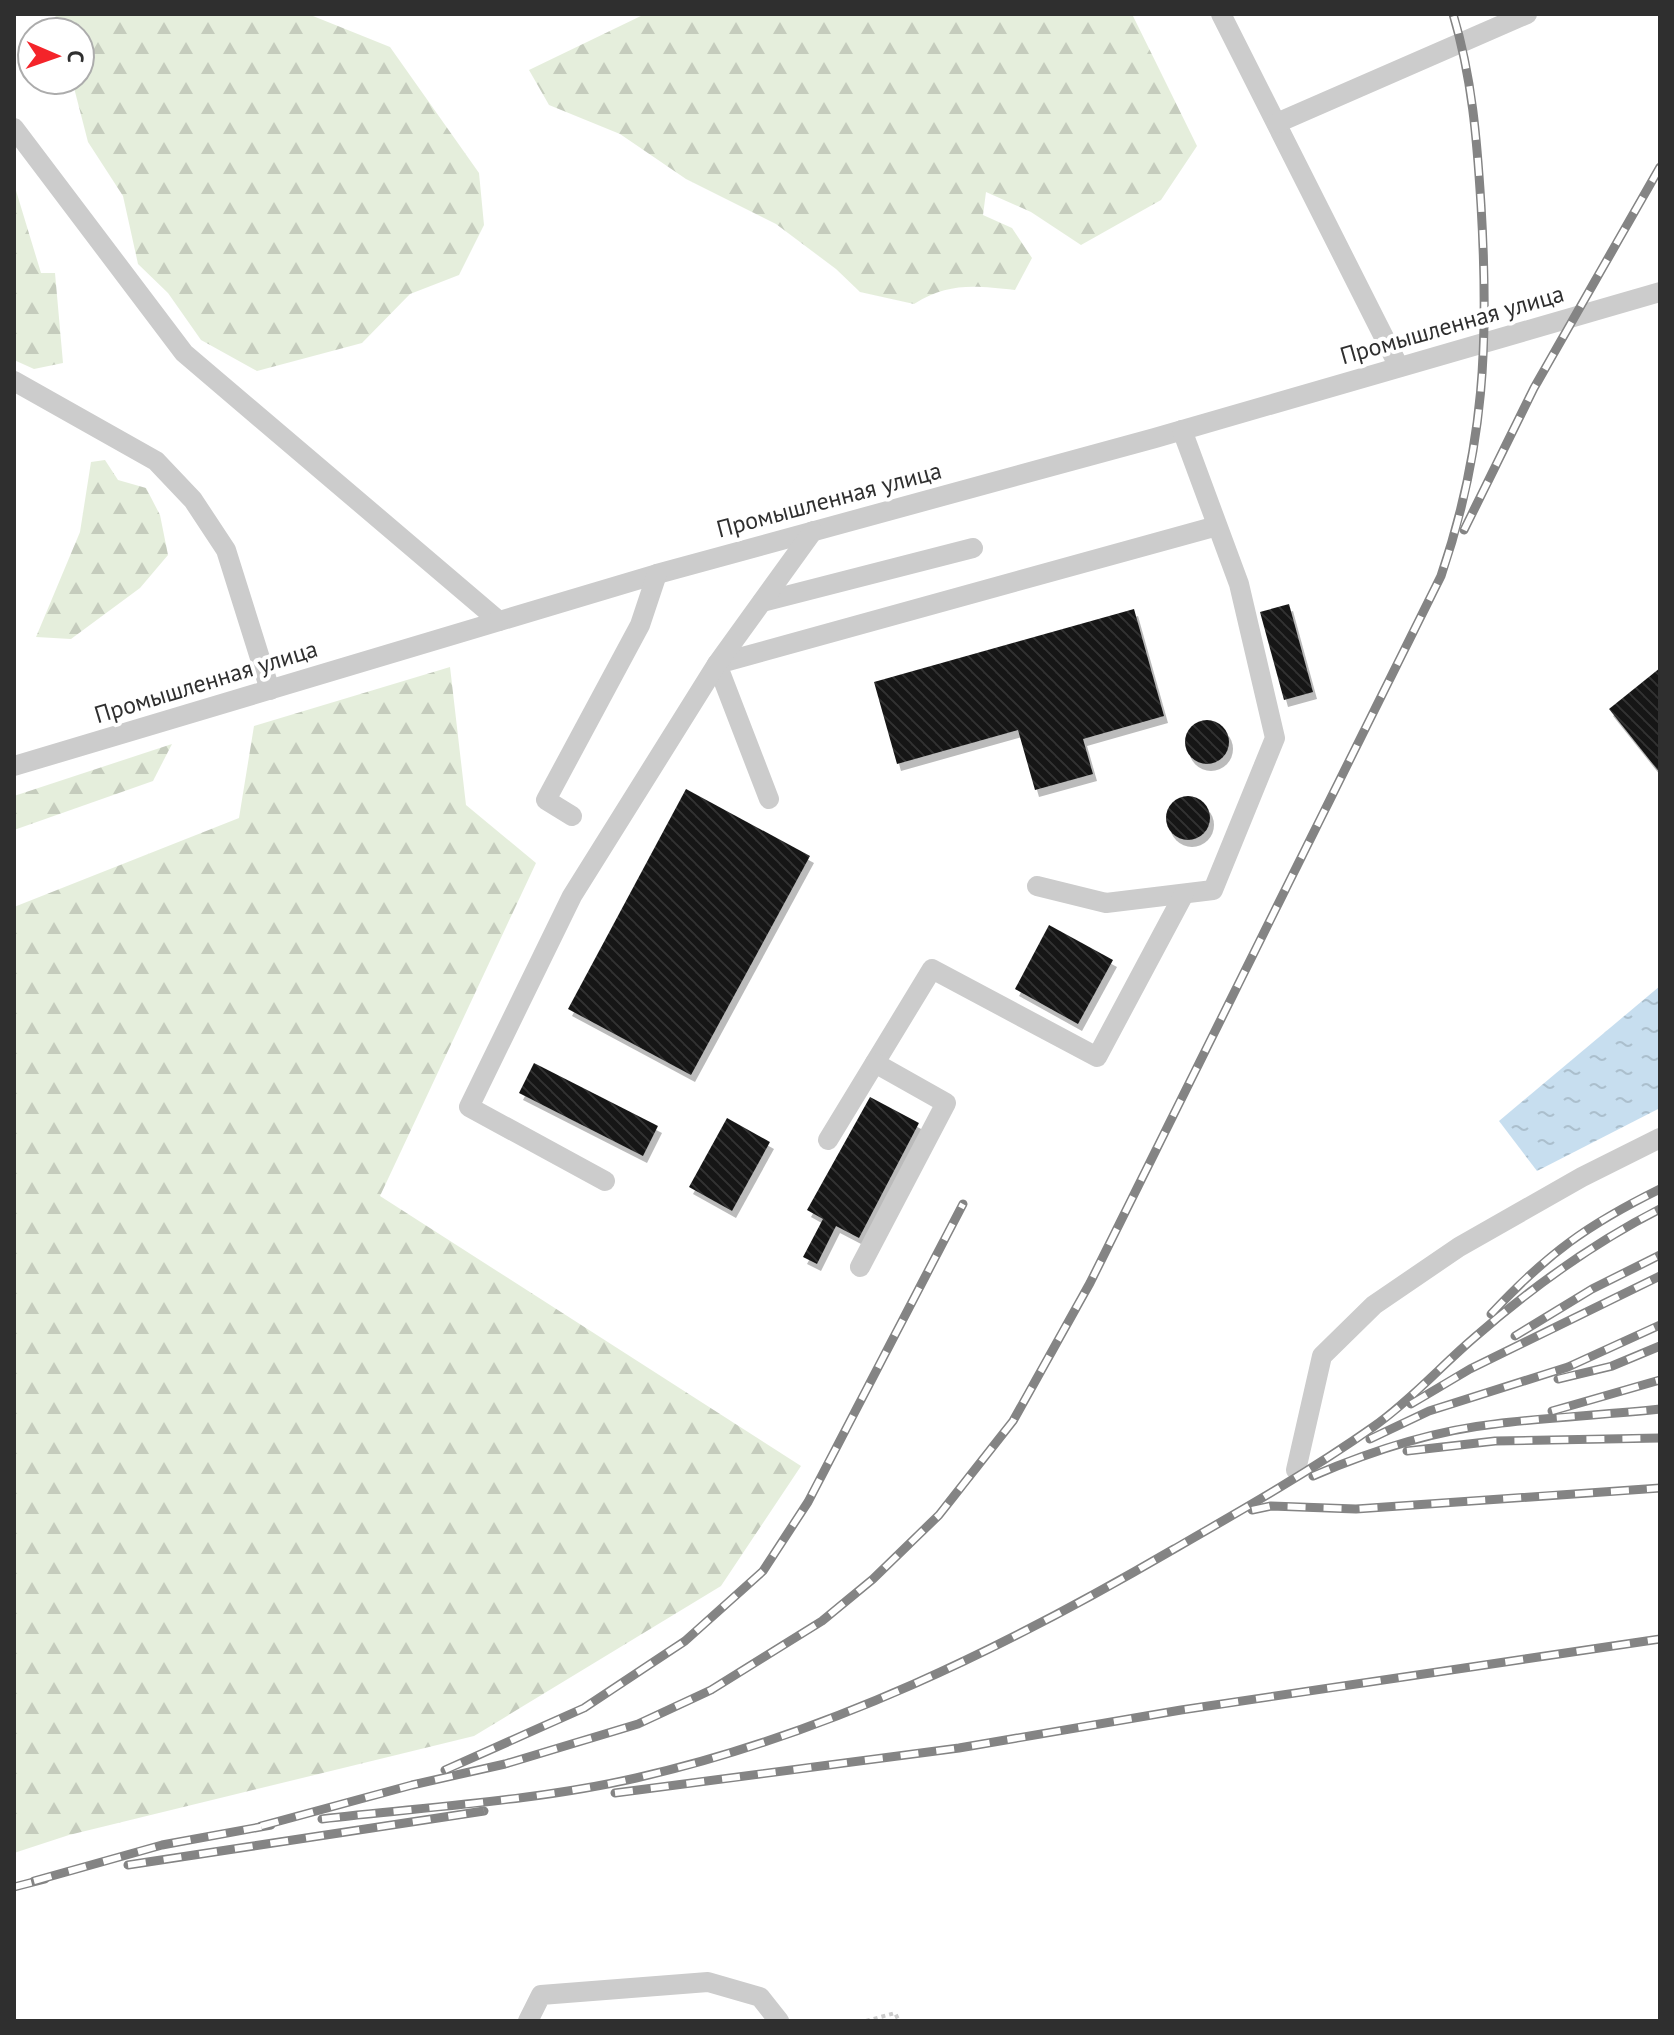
<svg xmlns="http://www.w3.org/2000/svg" width="1674" height="2035" font-family="'PT Sans',sans-serif">
  <defs>
    <pattern id="forest-firs" width="22" height="20" patternUnits="userSpaceOnUse" patternTransform="scale(2)"><rect width="22" height="20" fill="#e5eedc"/><path d="M5 1l3.5 6h-7zM16 11l3.5 6h-7z" fill="#c5ccbd"/></pattern>
    <pattern id="water-ripples" width="26" height="14" patternUnits="userSpaceOnUse" patternTransform="scale(2)"><rect width="26" height="14" fill="#c7deef"/><path d="M2 4q2-2 4 0t4 0M15 11q2-2 4 0t4 0" fill="none" stroke="#abbfcd"/></pattern>
    <pattern id="building-back-hatch" width="6" height="6" patternUnits="userSpaceOnUse" patternTransform="scale(2)"><rect width="6" height="6" fill="#161616"/><path d="M-1 5l2 2M0 0l6 6M5-1l2 2" fill="none" stroke="#303030"/></pattern>
    <filter id="shadow"><feDropShadow dx="4" dy="7" stdDeviation="0" flood-color="#0004"/></filter>
  </defs>
  <rect width="100%" height="100%" fill="#fff"/>
  <g fill="url(#forest-firs)">
    <path d="M55,14h253l82,33 89,126 5,52 -25,50 -49,19 -48,49 -105,28 -56,-31 -33,-47 -30,-29 -15,-68 -35,-54 -16,-62h8v-48h-21z"/>
    <path d="M645,14h487l65,132 -36,54 -80,45 -50,-33 -45,-20 -3,23 29,13 20,30 -17,32c-41,-4 -65,-8 -101,14l-54,-12 -24,-23 -60,-45 -90,-45 -66,-45 -71,-29 -20,-35z"/>
    <path d="M14,184l27,89h14l8,90 -29,6 -20,-9z"/>
    <path d="M105,460l13,20 28,8 14,27 8,40 -28,33 -69,51 -35,-2 44,-105 11,-70z"/>
    <path d="M450,667l16,138 70,58 -156,333 421,270 -80,120 -247,150 -405,99 -55,18v-946l225,-89 15,-92z"/>
    <path d="M172,744l-19,37 -139,49v-34z"/>
  </g>
  <path fill="url(#water-ripples)" d="M1660,986v122l-123,63 -38,-50z"/>
  <g fill="url(#building-back-hatch)" filter="url(#shadow)">
    <path d="M1289,604l24,88 -29,8 -24,-88z"/>
    <path d="M1134,609l30,107 -81,23 10,35 -58,16 -17,-60 -121,34 -23,-82z"/>
    <path d="M1660,668v105l-51,-64z"/>
    <circle cx="1207" cy="742" r="22"/>
    <path d="M686,789l124,67 -119,219 -123,-66z"/>
    <circle cx="1188" cy="818" r="22"/>
    <path d="M1049,925l64,35 -35,64 -63,-35z"/>
    <path d="M534,1063l124,63 -15,30 -124,-63z"/>
    <path d="M870,1097l49,26 -60,115 -23,-12 -19,38 -14,-7 20,-38 -16,-9z"/>
    <path d="M727,1118l43,24 -38,69 -43,-24z"/>
  </g>
  <g fill="none" stroke-linecap="round" stroke-linejoin="round">
    <path stroke="#ccc" stroke-width="4" stroke-dasharray="4 4" stroke-linecap="butt" d="M866,2021l29,-8 4,8"/>
    <g stroke="#ccc" stroke-width="20">
      <path d="M1221,14l178,353"/>
      <path d="M1277,123l250,-109"/>
      <path d="M14,128l170,225 315,268"/>
      <path d="M14,381l142,80 37,39 33,50 44,140"/>
      <path d="M762,602l211,-54"/>
      <path d="M14,766l643,-192 498,-136 505,-146"/>
      <path d="M769,799l-52,-135 500,-138"/>
      <path d="M572,816l-26,-16 94,-175 17,-51"/>
      <path d="M1037,886l69,17 107,-13 62,-152 -36,-154 -57,-154"/>
      <path d="M828,1140l104,-171 165,88 87,-163"/>
      <path d="M605,1181l-136,-74 103,-211 145,-232 96,-133"/>
      <path d="M860,1267l86,-164 -71,-40"/>
      <path d="M1296,1470l26,-114 52,-51 85,-58 123,-70 78,-39"/>
      <path d="M528,2021l13,-26 167,-13 52,15 19,24"/>
    </g>
    <defs>
      <g id="rail">
        <path d="M1464,530l70,-142 126,-221"/>
        <path d="M1491,1314c56,-60 96,-89 169,-125"/>
        <path d="M1515,1336l77,-47 68,-34"/>
        <path d="M1558,1379l54,-13 48,-20"/>
        <path d="M1411,1404l59,-35 190,-93"/>
        <path d="M1552,1411l108,-31"/>
        <path d="M1370,1439l59,-28 139,-44 92,-42"/>
        <path d="M1407,1451l88,-10 165,-3"/>
        <path d="M1313,1476c58,-25 119,-45 182,-52 55,-7 110,-9 165,-15"/>
        <path d="M1252,1510l19,-4 85,3 304,-21"/>
        <path d="M445,1770l139,-62 101,-67 78,-70 45,-69 155,-298"/>
        <path d="M615,1793l344,-45 222,-38 479,-71"/>
        <path d="M322,1819c103,-12 213,-18 314,-41 193,-44 368,-130 538,-229 68,-39 135,-77 199,-122 37,-26 68,-61 102,-90 55,-48 120,-95 185,-128"/>
        <path d="M261,1826l151,-41 93,-21 133,-40 73,-34 111,-69 51,-42 66,-64 74,-94 77,-138 351,-707c44,-129 48,-236 40,-371 -4,-65 -9,-128 -28,-191"/>
        <path d="M128,1865l356,-54"/>
        <path d="M34,1881l128,-36 109,-20"/>
        <path d="M14,1887l31,-8"/>
      </g>
    </defs>
    <use href="#rail" stroke="#848484" stroke-width="9"/>
    <use href="#rail" stroke="#fff" stroke-width="6" stroke-dasharray="18" stroke-linecap="butt"/>
  </g>
  <g text-anchor="middle" stroke-width="8" stroke-linejoin="round" paint-order="stroke">
    <g font-size="24" fill="#2f2f2f" stroke="#fff">
      <text transform="translate(1452 325) rotate(-16)" y="8">Промышленная улица</text>
      <text transform="translate(829 500) rotate(-15)" y="8">Промышленная улица</text>
      <text transform="translate(206 682) rotate(-17)" y="8">Промышленная улица</text>
    </g>
  </g>
  <rect width="1674" height="2035" fill="none" stroke="#2f2f2f" stroke-width="32"/>
  <g transform="translate(56 56) rotate(92)"><circle r="38" fill="#ffffff" stroke="#acacac" stroke-width="2"/>
  <path d="M0-6L14 30L0 20L-14 30Z" fill="#f4242a"/>
  <text y="-12" font-size="22" font-weight="bold" text-anchor="middle" fill="#2f2f2f">С</text>
  </g>
</svg>
